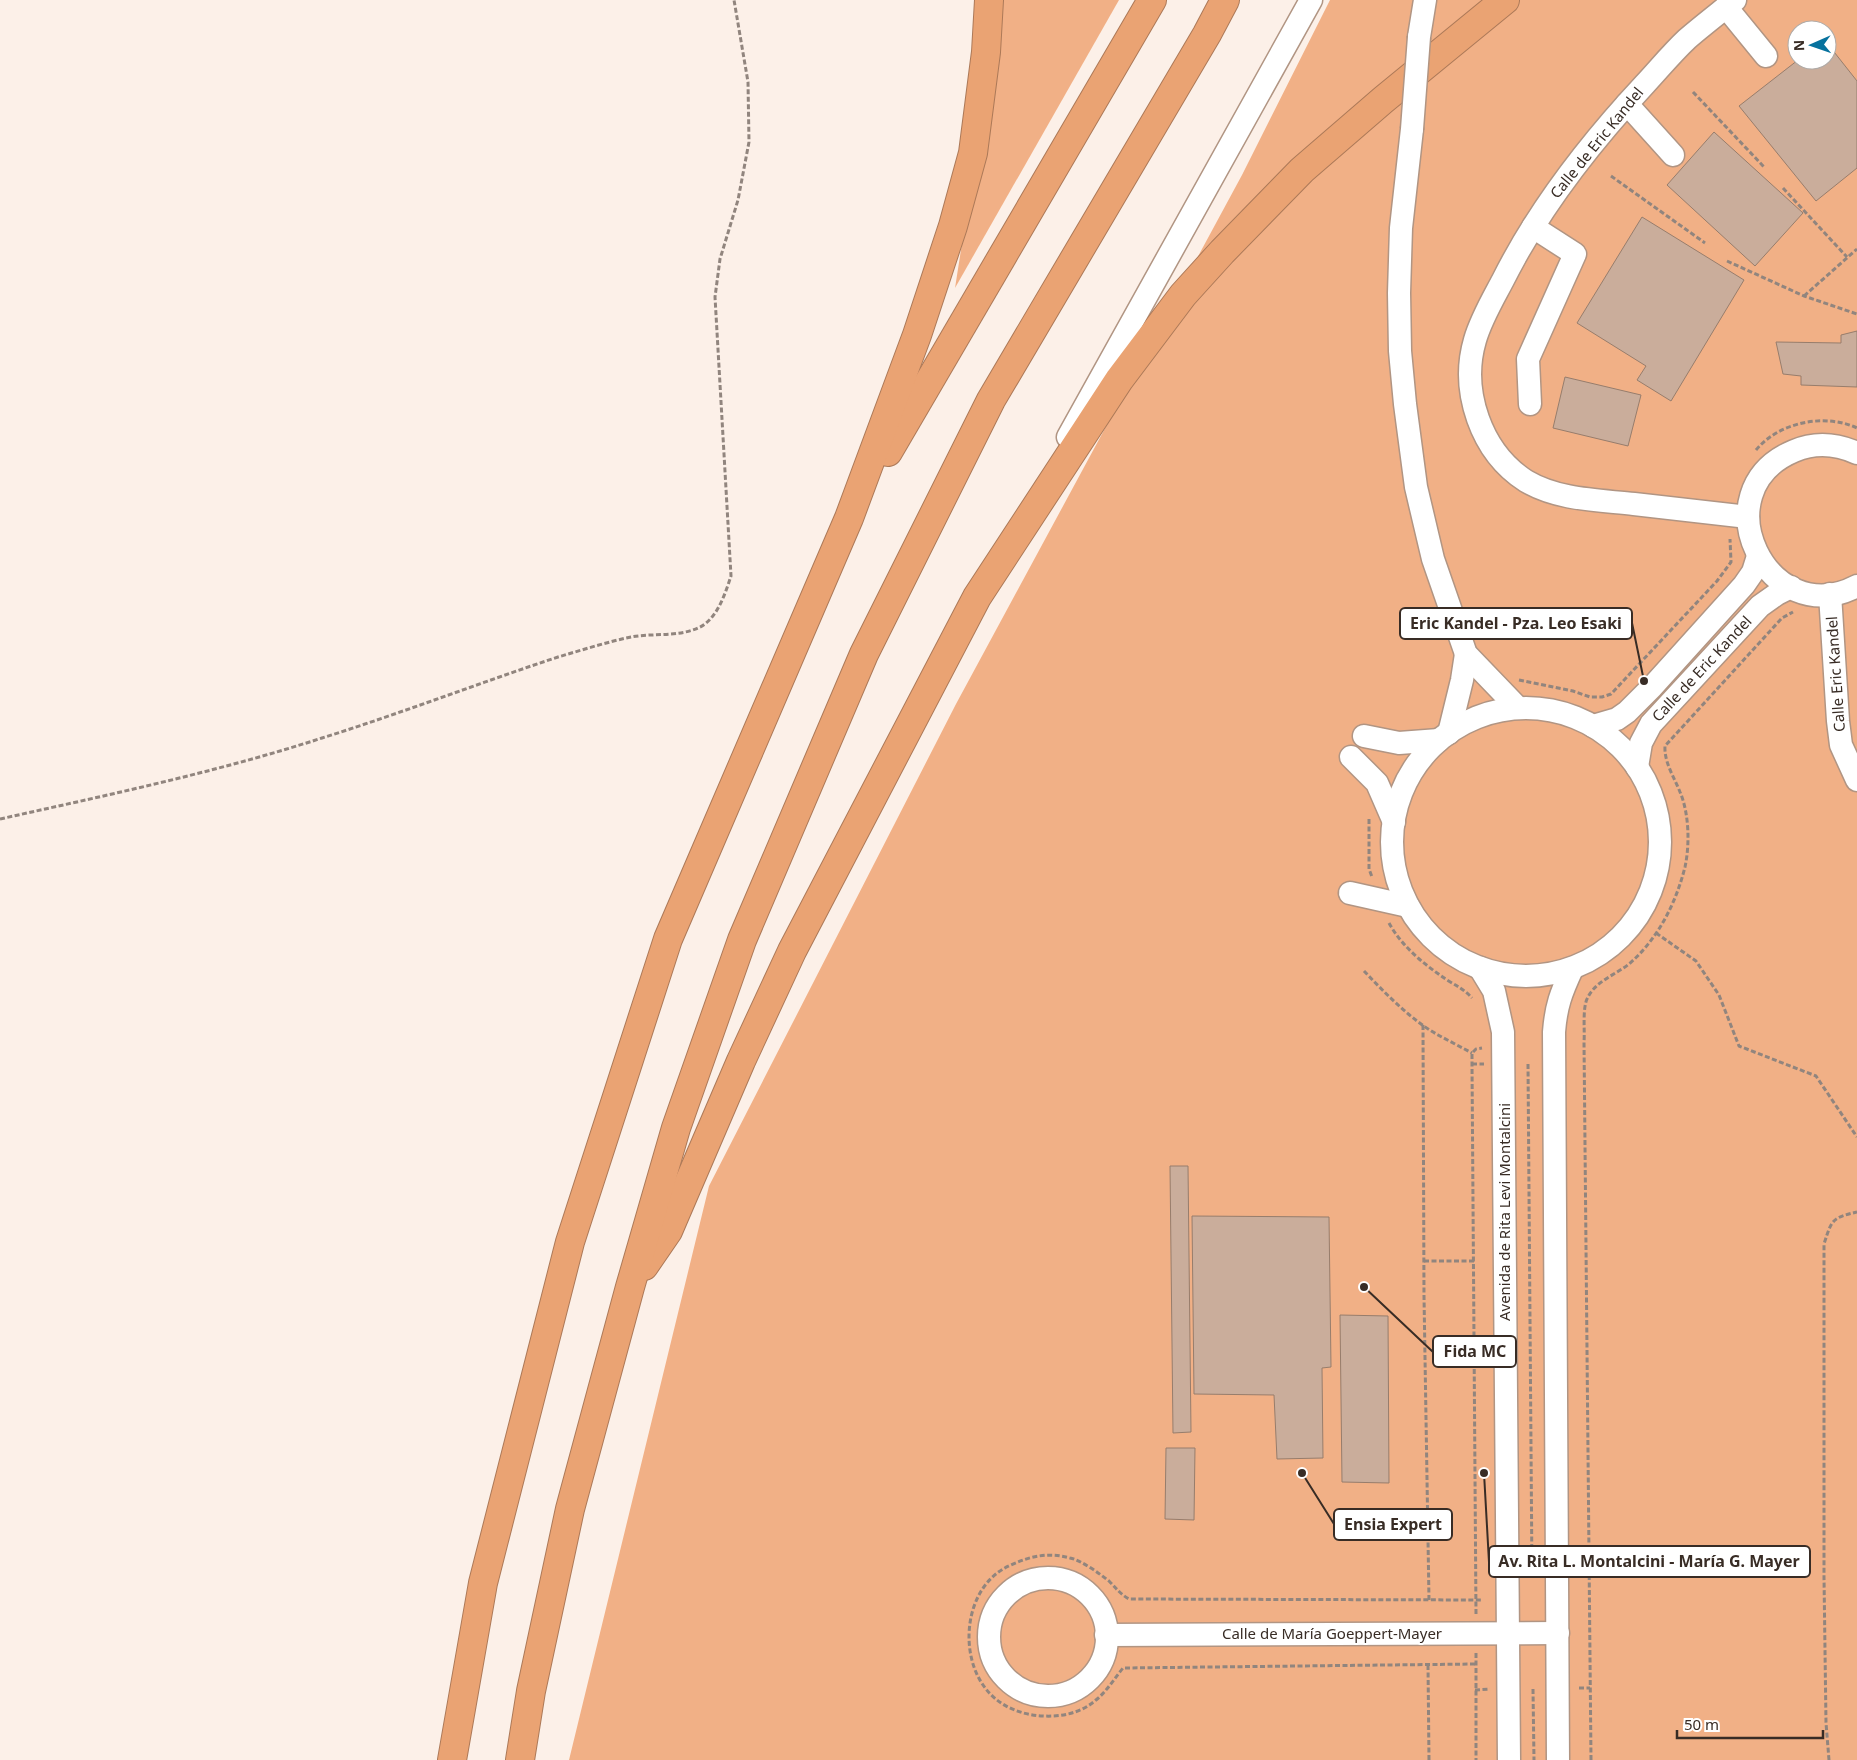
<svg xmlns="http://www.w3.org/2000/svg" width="1857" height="1760" font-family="'Noto Sans',sans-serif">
  <rect width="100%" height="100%" fill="#fcf0e8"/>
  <g fill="#f1b086" fill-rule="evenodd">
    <path d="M1000,0h119l-164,288z"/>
    <path d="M1330,0h527v1760h-1288l140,-574 247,-482 286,-529zM1797,30h30v30h-30z"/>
  </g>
  <g fill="#caad9b" stroke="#977d6c">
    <path d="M1827,43l30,38v87l-41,33 -77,-95 59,-46h29z"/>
    <path d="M1714,132l89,81 -48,53 -88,-81z"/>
    <path d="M1642,217l102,63 -73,121 -34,-21 9,-14 -69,-43z"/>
    <path d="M1857,331v56l-56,-2v-9l-18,-2 -7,-32 65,1v-8z"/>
    <path d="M1565,377l76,18 -13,51 -75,-18z"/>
    <path d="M1170,1166h18l3,266 -18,1z"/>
    <path d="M1192,1216l137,1 2,150 -9,1 1,90 -46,1 -3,-64 -80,-1z"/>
    <path d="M1340,1315l48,1 1,167 -47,-1z"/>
    <path d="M1166,1448h29l-1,72 -29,-1z"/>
  </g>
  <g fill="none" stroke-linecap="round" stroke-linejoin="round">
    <defs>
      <g id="minor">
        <path d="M1735,0c-16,13 -33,26 -48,39 -15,14 -28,30 -42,45 -55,59 -106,124 -142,196 -10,19 -22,39 -28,60 -15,51 6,112 51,141 32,19 72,19 108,23 38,4 76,9 114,13"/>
        <path d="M1726,7l40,49"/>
        <path d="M1419,37l6,-37"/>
        <path d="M1627,104l46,51"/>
        <path d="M1412,129l-11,99 -2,65 1,58 5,53 11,83 17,72 33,95 51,53"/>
        <path d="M1530,404l-2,-45 47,-105 -42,-27"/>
        <path d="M1068,437l243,-437"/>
        <path d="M1857,453c-20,-9 -42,-11 -63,-2 -95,40 -26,182 63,135"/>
        <path d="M1830,594l8,127 3,24 16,35"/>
        <circle cx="1526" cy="842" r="134"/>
        <path d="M1593,726l24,-7 10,-7 25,-25 92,-102 9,-13 5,-16"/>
        <path d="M1449,733l13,-53 4,-26"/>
        <path d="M1364,736l35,7 40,-3"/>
        <path d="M1351,757l26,26 17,39"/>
        <path d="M1637,767l4,-24 10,-19 109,-118 17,-12 14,-7"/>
        <path d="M1350,893l58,13"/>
        <path d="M1480,968l14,23 9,41 6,728"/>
        <circle cx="1048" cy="1637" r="59"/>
        <path d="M1106,1635l452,-2"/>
        <path d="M1558,1760l-4,-728c2,-26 7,-39 18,-63"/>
      </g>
      <g id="highway">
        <path d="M888,452l264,-452"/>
        <path d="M644,1266l24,-35 73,-170 51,-110 185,-354 142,-217 64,-85 39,-43 80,-82 81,-70 122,-100"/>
        <path d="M452,1760l31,-177 87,-341 98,-303 181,-421 68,-183 36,-109 20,-73 13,-101 3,-52"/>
        <path d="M520,1760l11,-69 39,-182 60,-222 46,-159 66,-188 122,-286 127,-254 216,-366 18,-34"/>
      </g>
    </defs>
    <use href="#minor" stroke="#b19583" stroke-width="25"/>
    <use href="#highway" stroke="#ac7958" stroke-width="30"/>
    <g stroke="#91857e" stroke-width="3" stroke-dasharray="5 2.5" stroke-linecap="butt">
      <path d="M1693,92l72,76"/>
      <path d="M1611,176l94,67"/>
      <path d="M1783,188l64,69"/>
      <path d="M1727,261l77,35 53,18"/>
      <path d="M1804,296l53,-47"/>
      <path d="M1756,450c23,-28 69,-37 101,-22"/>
      <path d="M1519,680l54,11 17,6h12l9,-3 106,-113 14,-19 -1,-23"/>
      <path d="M0,819c108,-24 217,-47 322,-81 80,-25 157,-55 236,-81 24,-7 49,-15 73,-20 21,-4 47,0 67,-9 19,-8 27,-34 33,-52l-16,-279 5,-38 18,-59 11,-58 -1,-60 -14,-82"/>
      <path d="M1369,819v50l3,8"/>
      <path d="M1389,923c13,24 36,42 58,57 10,6 18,10 25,18"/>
      <path d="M1656,933l40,28 23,34 20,51 77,30 41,61"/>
      <path d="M1364,971c22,23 46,48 74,64 11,6 23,12 34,18"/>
      <path d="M1423,1025l1,271 5,304"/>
      <path d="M1472,1064h12"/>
      <path d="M1528,1064l4,511"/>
      <path d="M1424,1261h50"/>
      <path d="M1578,1575h12"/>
      <path d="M1476,1614l-4,-550v-11l4,-4 6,-1"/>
      <path d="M1476,1653v107"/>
      <path d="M1475,1664l-352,4c-9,11 -16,23 -27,32 -15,13 -34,17 -53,16 -21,-1 -43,-9 -57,-27 -29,-36 -21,-105 25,-124 19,-9 38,-13 59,-7 11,2 30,16 39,23 7,7 11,13 20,18l354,1"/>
      <path d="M1428,1665l1,95"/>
      <path d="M1579,1688h11"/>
      <path d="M1533,1689l1,71"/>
      <path d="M1475,1690l15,-1"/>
      <path d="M1591,1760l-7,-718c1,-12 -2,-35 4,-45 8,-16 27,-22 41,-33 29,-25 47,-61 56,-97 5,-23 4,-54 -5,-75 -6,-15 -16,-30 -15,-46l117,-128 11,-6"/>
      <path d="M1829,1760l-3,-37 -2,-146v-333c8,-25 8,-26 33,-32"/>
    </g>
    <use href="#minor" stroke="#fff" stroke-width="22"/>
    <use href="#highway" stroke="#eaa373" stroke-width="28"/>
    <defs>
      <path id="minor-bridge" d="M1412,129l7,-92"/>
    </defs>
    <use href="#minor-bridge" stroke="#b19583" stroke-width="25" stroke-linecap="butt"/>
    <use href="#minor-bridge" stroke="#fff" stroke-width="22"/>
  </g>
  <g text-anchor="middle" stroke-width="4" stroke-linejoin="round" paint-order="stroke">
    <g font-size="15" fill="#382c25" stroke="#fff">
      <text transform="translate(1597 143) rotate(-51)" y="5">Calle de Eric Kandel</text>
      <text transform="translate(1702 669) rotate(-47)" y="5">Calle de Eric Kandel</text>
      <text transform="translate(1836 674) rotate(-94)" y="5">Calle Eric Kandel</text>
      <text transform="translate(1505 1212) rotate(-90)" y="5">Avenida de Rita Levi Montalcini</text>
      <text x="1332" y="1639">Calle de María Goeppert-Mayer</text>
    </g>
  </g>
  <path fill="none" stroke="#382c25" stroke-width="2" d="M1644 681L1632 623M1364 1287L1433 1352M1302 1473L1334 1524M1484 1473L1489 1562"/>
  <g fill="#382c25" stroke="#fff" stroke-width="2">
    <circle cx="1644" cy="681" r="5"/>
    <circle cx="1364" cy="1287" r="5"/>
    <circle cx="1302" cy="1473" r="5"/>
    <circle cx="1484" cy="1473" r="5"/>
  </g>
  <g fill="#fff" stroke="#382c25" stroke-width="2">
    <rect x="1400" y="608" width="232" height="31" rx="5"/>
    <rect x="1433" y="1336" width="83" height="31" rx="5"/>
    <rect x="1334" y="1509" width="118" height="31" rx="5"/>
    <rect x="1489" y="1546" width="321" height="31" rx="5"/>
  </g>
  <g font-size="16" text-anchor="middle" font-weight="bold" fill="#382c25">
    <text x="1516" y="629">Eric Kandel - Pza. Leo Esaki</text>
    <text x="1475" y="1357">Fida MC</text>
    <text x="1393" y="1530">Ensia Expert</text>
    <text x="1649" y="1567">Av. Rita L. Montalcini - María G. Mayer</text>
  </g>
  <g transform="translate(1812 45) rotate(268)"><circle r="24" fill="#ffffff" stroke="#afaba8"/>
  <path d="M0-4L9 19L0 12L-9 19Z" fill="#07729e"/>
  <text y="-8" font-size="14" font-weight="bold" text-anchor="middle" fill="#382c25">N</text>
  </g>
  <path d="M1677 1730v8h146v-8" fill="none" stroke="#382c25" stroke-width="2.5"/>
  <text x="1684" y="1730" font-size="15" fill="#382c25" stroke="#ffffff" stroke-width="4" paint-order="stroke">50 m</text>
</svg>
